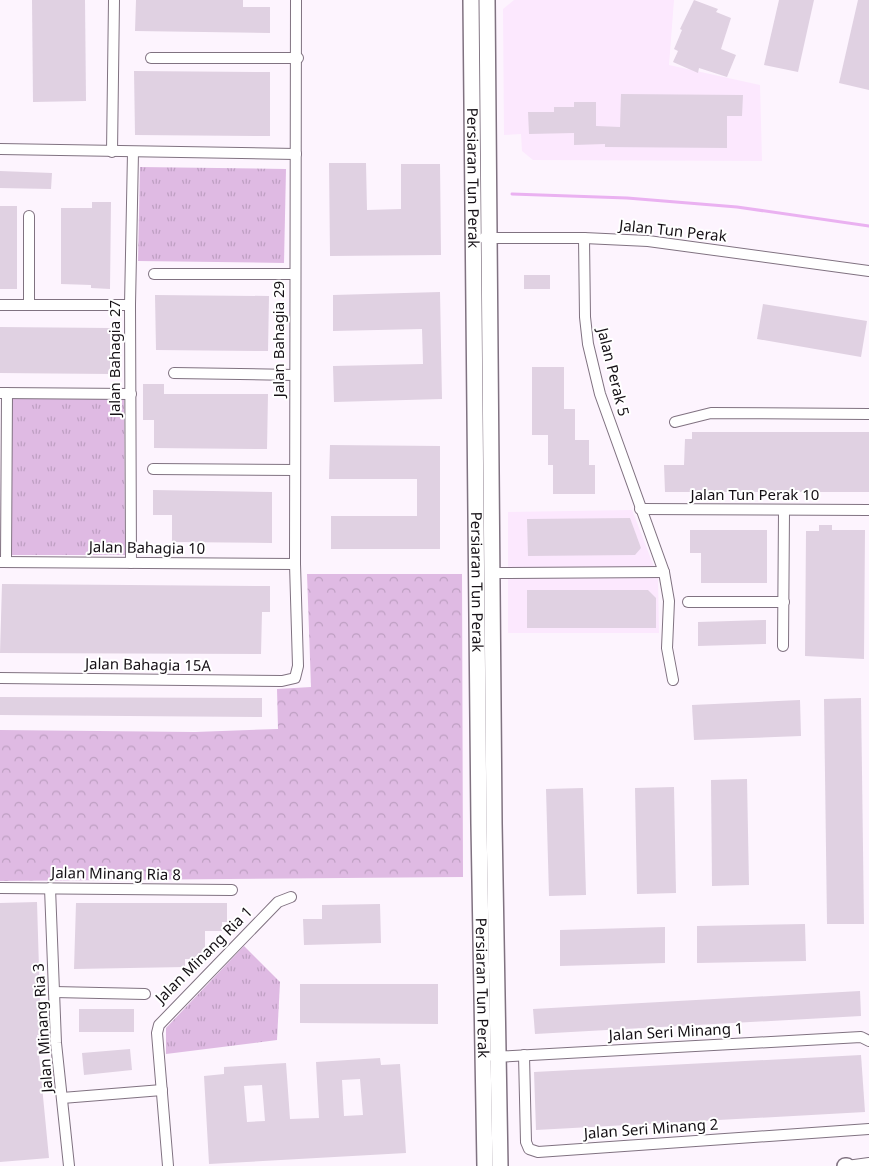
<svg xmlns="http://www.w3.org/2000/svg" width="869" height="1166" font-family="'Noto Sans',sans-serif">
  <defs>
    <pattern id="forest-crowns" width="20" height="18" patternUnits="userSpaceOnUse" patternTransform="scale(1.25)"><rect width="20" height="18" fill="#dfbae3"/><path d="M2 6a3 3 0 1 1 6 0M12 15a3 3 0 1 1 6 0" fill="none" stroke="#be9fc2"/></pattern>
    <pattern id="park-tufts" width="24" height="20" patternUnits="userSpaceOnUse" patternTransform="scale(1.25)"><rect width="24" height="20" fill="#dfbae3"/><path d="M3 7l-1-3M5 7V3M7 7l1-3M15 17l-1-3M17 17v-4M19 17l1-3" fill="none" stroke="#be9fc2"/></pattern>
  </defs>
  <rect width="100%" height="100%" fill="#fdf4fe"/>
  <g fill="#fce8fe">
    <path d="M514,0h160l-5,65 91,20 2,76 -229,-1 -11,-9 -1,-17 -17,1 -1,-126z"/>
    <path d="M632,510l26,67 1,56h-151v-121z"/>
  </g>
  <path fill="url(#forest-crowns)" d="M307,574h155l1,303 -463,4v-151l195,2 83,-3 -1,-40 34,-2z"/>
  <g fill="url(#park-tufts)">
    <path d="M140,167l146,2 -2,94 -146,-2z"/>
    <path d="M11,394l113,2 1,159h-114z"/>
    <path d="M244,946l36,36 -3,58 -111,14v-26z"/>
  </g>
  <g fill="none" stroke-linecap="round" stroke-linejoin="round">
    <path stroke="#eab1f1" stroke-width="3" d="M512,194l115,4 110,9 132,19"/>
  </g>
  <g fill="#e0d1e2" fill-rule="evenodd">
    <path d="M32,0h53l1,101 -53,1z"/>
    <path d="M136,0h107v7h27v26l-135,-2z"/>
    <path d="M694,0l24,9 -2,3 15,6 -10,31 15,6 -9,22 -28,-9 -1,5 -25,-11 5,-11 -4,-2 8,-19 -2,-1z"/>
    <path d="M779,0h35l-16,72 -34,-7z"/>
    <path d="M858,0h11v90l-30,-7z"/>
    <path d="M134,71l136,1v64l-135,-1z"/>
    <path d="M621,94l122,1 -1,21h-15v32l-122,-1v-3l-31,1v-12l-45,1 -1,-22h26v-5h20v-5h22v24l24,1z"/>
    <path d="M329,163h37l1,47 34,-1v-45h39l1,91 -111,1z"/>
    <path d="M0,171l52,2 -1,16 -51,-1z"/>
    <path d="M92,202h19l-1,87 -19,-1v-3l-30,-1v-76h31z"/>
    <rect x="0" y="206" width="17" height="83"/>
    <rect x="524" y="275" width="26" height="14"/>
    <path d="M440,292l2,107 -108,3 -1,-36 90,-2 -1,-35 -89,2v-36z"/>
    <path d="M155,295l114,1 -1,55 -112,-1z"/>
    <path d="M763,304l104,17 -6,36 -104,-18z"/>
    <path d="M0,327l110,1v46l-110,-1z"/>
    <path d="M532,367h32v42h11v31h14v25h6v29h-42v-29h-5v-30h-16z"/>
    <path d="M143,384h21v10h104l-1,55 -113,-1v-28h-11z"/>
    <path d="M692,432h177v60h-204l-1,-27h20l1,-26h7z"/>
    <path d="M330,445l110,1v103h-109v-33h86v-37h-88z"/>
    <path d="M153,490l119,2v51l-100,-1v-27h-19z"/>
    <path d="M630,518l11,30 -6,7 -107,1 -1,-37z"/>
    <path d="M819,525h13v5h33l-1,129 -59,-3 1,-125h13z"/>
    <path d="M690,530h77v53h-66v-30h-11z"/>
    <path d="M2,584l268,2v26h-8l-1,42 -261,-1z"/>
    <path d="M527,590h121l8,8v30h-129z"/>
    <path d="M766,620v24l-68,2v-24z"/>
    <path d="M0,697l262,1v19l-262,-2z"/>
    <path d="M861,698l3,226h-37l-3,-225z"/>
    <path d="M800,700l1,36 -107,4 -2,-35z"/>
    <path d="M747,779l2,106 -37,1 -1,-106z"/>
    <path d="M674,787l2,106 -39,1 -2,-106z"/>
    <path d="M583,788l3,107 -37,1 -3,-107z"/>
    <path d="M37,902l4,133h-4l12,123 -49,4v-259z"/>
    <path d="M76,903h151v19h-5v9h-17v22h-7v6h-13v8l-111,2z"/>
    <path d="M380,904l1,39 -77,2 -1,-26h19v-14z"/>
    <path d="M805,924l1,37 -109,2v-37z"/>
    <path d="M665,927v36l-105,3v-36z"/>
    <path d="M300,984h138v40l-138,-1z"/>
    <path d="M860,991l1,25 -326,18 -2,-25z"/>
    <rect x="79" y="1009" width="55" height="23"/>
    <path d="M130,1049l2,21 -48,5 -2,-22z"/>
    <path d="M861,1055l4,57 -329,18 -2,-58z"/>
    <path d="M380,1058l1,7 19,-1 6,89 -197,11 -5,-88 20,-2v-7l62,-4 4,56 29,-1 -3,-56zM360,1079l3,36 -19,1 -2,-36zM262,1085l3,36 -18,1 -3,-36z"/>
  </g>
  <g fill="none" stroke-linecap="round" stroke-linejoin="round">
    <defs>
      <g id="street">
        <path d="M151,58h147"/>
        <path d="M0,149l296,5"/>
        <path d="M112,152l2,-152"/>
        <path d="M484,238h100l64,3 221,30"/>
        <path d="M584,238l1,79 3,27 12,50 64,178 5,29 -2,47 6,32"/>
        <path d="M154,274h141"/>
        <path d="M0,305h130"/>
        <path d="M29,305v-89"/>
        <path d="M174,373l120,2"/>
        <path d="M1,393l130,1"/>
        <path d="M675,422l36,-9 158,1"/>
        <path d="M153,469l142,1"/>
        <path d="M640,509l229,1"/>
        <path d="M0,562l295,2"/>
        <path d="M6,562l1,-169"/>
        <path d="M131,563l-1,-258 3,-153"/>
        <path d="M491,573l173,-1"/>
        <path d="M688,602h96"/>
        <path d="M783,646l1,-135"/>
        <path d="M0,678l282,3 13,-3 3,-12 -3,-102 1,-564"/>
        <path d="M0,888l232,2"/>
        <path d="M50,888l6,155 13,123"/>
        <path d="M54,992l91,2"/>
        <path d="M524,1055l2,87 3,7 9,3 331,-23"/>
        <path d="M494,1057l367,-20 8,4"/>
        <path d="M62,1098l100,-8"/>
        <path d="M168,1166l-11,-133 2,-8 119,-123 13,-5"/>
        <path d="M847,1166l22,-3"/>
      </g>
      <g id="secondary">
        <path id="s1" d="M471,0l8,824 6,342"/>
        <path d="M487,0l7,823 6,343"/>
        <path d="M845,1166h2"/>
      </g>
    </defs>
    <use href="#street" stroke="#807281" stroke-width="12"/>
    <use href="#secondary" stroke="#807281" stroke-width="18"/>
    <use href="#street" stroke="#fff" stroke-width="10"/>
    <use href="#secondary" stroke="#fff" stroke-width="15"/>
  </g>
  <g text-anchor="middle" stroke-width="4" stroke-linejoin="round" paint-order="stroke">
    <g font-size="15" fill="#151015" stroke="#fff">
      <text dy="5" stroke="none"><textPath href="#s1" startOffset="178">Persiaran Tun Perak</textPath></text>
      <text transform="translate(673 231) rotate(6)" y="5">Jalan Tun Perak</text>
      <text transform="translate(279 339) rotate(-90)" y="5">Jalan Bahagia 29</text>
      <text transform="translate(115 358) rotate(-90)" y="5">Jalan Bahagia 27</text>
      <text transform="translate(613 372) rotate(76)" y="5">Jalan Perak 5</text>
      <text x="755" y="500">Jalan Tun Perak 10</text>
      <text transform="translate(147 548) rotate(1)" y="5">Jalan Bahagia 10</text>
      <text dy="5" stroke="none"><textPath href="#s1" startOffset="582">Persiaran Tun Perak</textPath></text>
      <text transform="translate(148 665) rotate(1)" y="5">Jalan Bahagia 15A</text>
      <text transform="translate(116 874) rotate(1)" y="5">Jalan Minang Ria 8</text>
      <text transform="translate(204 955) rotate(-45)" y="5">Jalan Minang Ria 1</text>
      <text dy="5" stroke="none"><textPath href="#s1" startOffset="988">Persiaran Tun Perak</textPath></text>
      <text transform="translate(43 1028) rotate(-94)" y="5">Jalan Minang Ria 3</text>
      <text transform="translate(676 1032) rotate(-3)" y="5">Jalan Seri Minang 1</text>
      <text transform="translate(651 1129) rotate(-4)" y="5">Jalan Seri Minang 2</text>
    </g>
  </g>
</svg>
